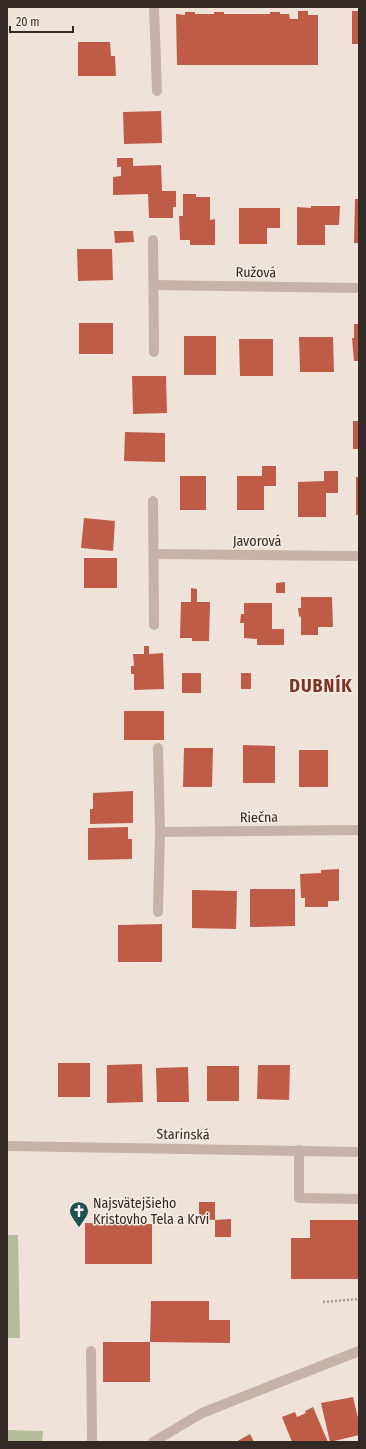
<svg xmlns="http://www.w3.org/2000/svg" width="366" height="1449" font-family="'Fira Sans Condensed',sans-serif">
  <rect width="100%" height="100%" fill="#efe3d9"/>
  <g fill="#b4bd9a">
    <path d="M7,1235h11l2,103h-13z"/>
    <path d="M7,1430l36,1 -1,11h-35z"/>
  </g>
  <g fill="#be5c48">
    <path d="M298,11h10v4h10v50h-141l-1,-51 9,1v-3h10v2h19v-2h10v2h46v-2h10v2h9l1,5h8z"/>
    <rect x="352" y="11" width="7" height="33"/>
    <path d="M78,42h32l1,14h4l1,20h-38z"/>
    <path d="M161,111l1,32 -38,1 -1,-32z"/>
    <path d="M117,158h16v8l28,-1 1,26h14v16h-3v11h-24l-1,-24 -35,1v-18l8,-1v-9h-4z"/>
    <path d="M183,194h13v3h14v23l5,-1v26h-25v-5h-10l-1,-24h4z"/>
    <path d="M355,199h4v44h-5z"/>
    <path d="M311,206h29l-1,19h-14v20h-28v-38l14,1z"/>
    <path d="M239,208h41v20h-13v16h-28z"/>
    <path d="M114,231h19l1,11 -19,1z"/>
    <path d="M77,249h35l1,31 -35,1z"/>
    <rect x="79" y="323" width="34" height="31"/>
    <path d="M354,324h5v37h-5l-2,-23h2z"/>
    <rect x="184" y="336" width="32" height="39"/>
    <path d="M299,337h34l1,35h-34z"/>
    <path d="M239,339h34v37h-33z"/>
    <path d="M132,376h34l1,37 -34,1z"/>
    <rect x="353" y="421" width="6" height="28"/>
    <path d="M125,432l40,1v29l-41,-1z"/>
    <path d="M262,466h14v20h-12v24h-27v-34h25z"/>
    <path d="M324,471h14v22h-12v24h-28v-35l26,-1z"/>
    <rect x="180" y="476" width="26" height="34"/>
    <rect x="356" y="477" width="3" height="38"/>
    <path d="M84,518l31,3 -2,30 -32,-3z"/>
    <rect x="84" y="558" width="33" height="30"/>
    <path d="M285,582v11h-9v-10z"/>
    <path d="M191,588l6,1v13h13l-1,39h-17v-3h-12l1,-36h10z"/>
    <path d="M301,597h31l1,30h-15v8h-17v-18l-2,-1 -1,-8h3z"/>
    <path d="M244,603h28v26h12v16h-27v-6l-13,-1v-15h-4l1,-9h3z"/>
    <path d="M144,646h5v8l14,-1 1,36 -30,1v-16h-3v-8h3l-1,-12h11z"/>
    <rect x="182" y="673" width="19" height="20"/>
    <rect x="241" y="673" width="10" height="16"/>
    <rect x="124" y="711" width="40" height="29"/>
    <path d="M243,745l32,1v37h-32z"/>
    <path d="M184,748h29l-1,39h-29z"/>
    <rect x="299" y="750" width="29" height="37"/>
    <path d="M133,791v32l-43,1v-15h3v-16z"/>
    <path d="M128,827v12h4v20l-44,1v-32z"/>
    <path d="M339,869v32h-11v6h-23v-9h-4l-1,-24 21,-1v-3z"/>
    <path d="M250,889h45v37l-45,1z"/>
    <path d="M192,890l45,1 -1,38 -44,-1z"/>
    <path d="M162,924v38h-44v-37z"/>
    <rect x="58" y="1063" width="32" height="34"/>
    <path d="M142,1064l1,38 -36,1v-38z"/>
    <path d="M258,1065h32l-1,35 -32,-1z"/>
    <rect x="207" y="1066" width="32" height="35"/>
    <path d="M188,1067l1,35h-32l-1,-34z"/>
    <path d="M199,1202h16v18l-16,-1z"/>
    <path d="M231,1219v18h-16v-17z"/>
    <path d="M310,1220h49v59h-68v-41h19z"/>
    <path d="M85,1223l67,1v40h-67z"/>
    <path d="M151,1301h58v19h21v23l-80,-1z"/>
    <rect x="103" y="1342" width="47" height="40"/>
    <path d="M353,1397l6,25v13l-29,7 -9,-39z"/>
    <path d="M313,1407l15,35h-36l-10,-25 13,-5 2,5 9,-4 -1,-2z"/>
    <path d="M250,1434l4,8h-18z"/>
  </g>
  <g fill="none" stroke-linecap="round" stroke-linejoin="round">
    <path stroke="#b29c90" stroke-width="2.5" stroke-dasharray="2 2" stroke-linecap="butt" d="M323,1302l36,-3"/>
    <g stroke="#c6b2a6" stroke-width="10">
      <path d="M154,7l3,84"/>
      <path d="M153,240l1,112"/>
      <path d="M154,285l205,3"/>
      <path d="M153,501l1,124"/>
      <path d="M154,554l205,2"/>
      <path d="M158,748l2,84 -2,80"/>
      <path d="M160,832l199,-2"/>
      <path d="M7,1146l352,6"/>
      <path d="M299,1150v48l60,1"/>
      <path d="M91,1351l1,91"/>
      <path d="M153,1442l49,-29 157,-62"/>
    </g>
  </g>
  <defs>
    <symbol id="church-pin" viewBox="-11 -11 22 30"><path d="M0 17L-7.5 6A9.5 9.5 0 1 1 7.5 6Z" fill="#1f5151" stroke="#f7ede5"/><path d="M-1.2-6h2.4v3.5h3.3v2.4h-3.3V6h-2.4V-.1h-3.3v-2.4h3.3Z" fill="#fff"/></symbol>
  </defs>
  <g fill-rule="evenodd">
    <use href="#church-pin" x="68" y="1200" width="22" height="30"/>
  </g>
  <g text-anchor="middle" stroke-width="3" stroke-linejoin="round" paint-order="stroke">
    <g font-size="14" fill="#332926" stroke="#f7ede5">
      <text transform="translate(256 272) rotate(1)" y="5">Ružová</text>
      <text x="257" y="546">Javorová</text>
      <text transform="translate(259 817) rotate(-1)" y="5">Riečna</text>
      <text transform="translate(183 1134) rotate(1)" y="5">Starinská</text>
    </g>
    <g font-size="14" fill="#332926" stroke="#f7ede5" text-anchor="start">
      <text x="93" y="1208">Najsvätejšieho<tspan x="93" dy="16">Kristovho Tela a Krvi</tspan></text>
    </g>
    <g font-size="18" font-weight="bold" letter-spacing="1" fill="#7c3325" stroke="#f7ede5">
      <text x="321" y="692">DUBNÍK</text>
    </g>
  </g>
  <rect width="366" height="1449" fill="none" stroke="#332926" stroke-width="16"/>
  <path d="M10 26v6h63v-6" fill="none" stroke="#332926" stroke-width="2"/>
  <text x="16" y="26" font-size="12" fill="#332926" stroke="#f7ede5" stroke-width="3" paint-order="stroke">20 m</text>
</svg>
